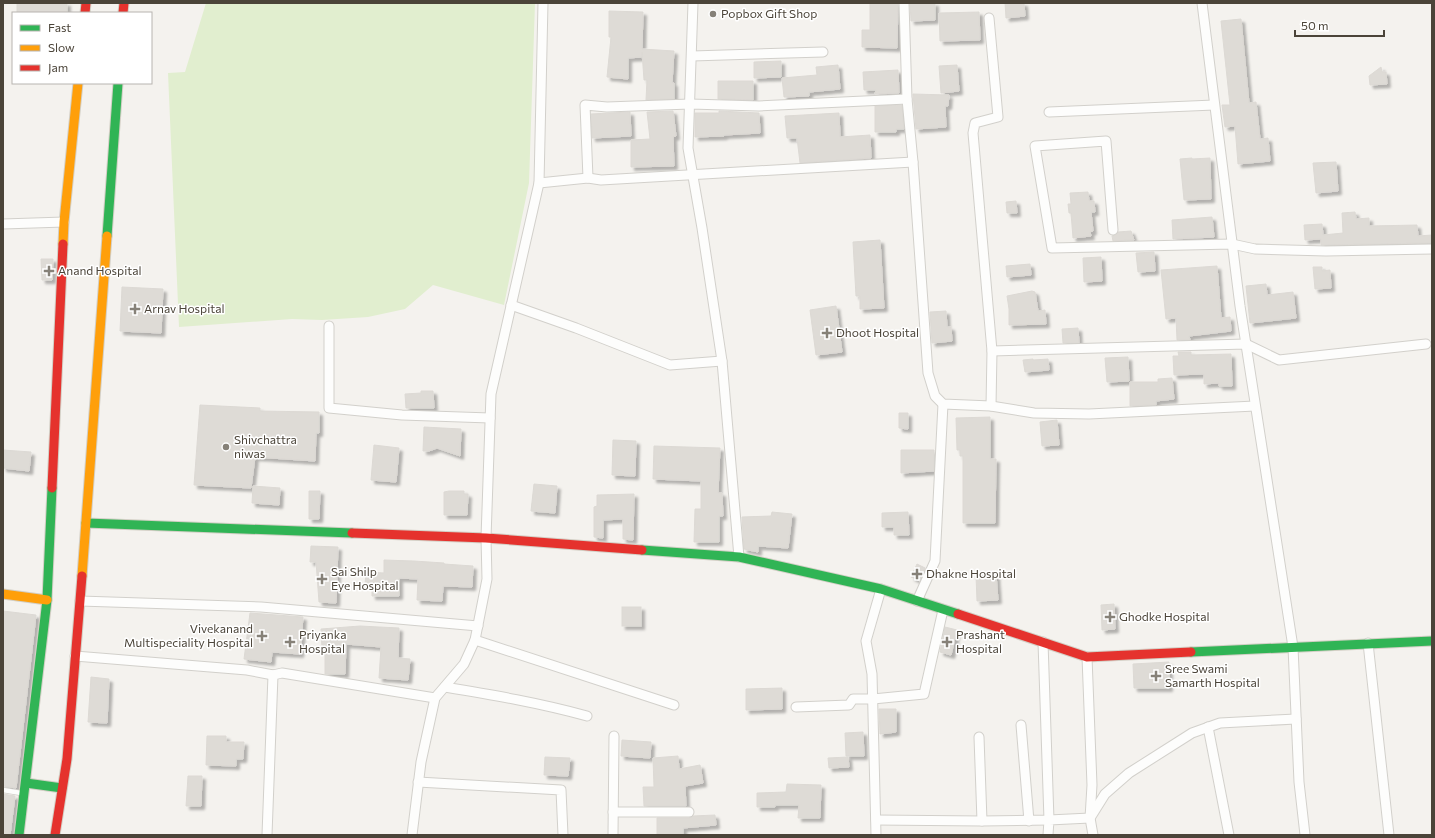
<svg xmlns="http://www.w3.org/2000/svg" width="1435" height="838" font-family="Commissioner,sans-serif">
  <defs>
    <filter id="shadow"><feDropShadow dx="3.5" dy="3.5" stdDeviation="1" flood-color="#0004"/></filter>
  </defs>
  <rect width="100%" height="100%" fill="#f4f2ee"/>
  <path fill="#e1eecf" d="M206,3h329l-6,180 -25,122 -71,-20 -28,24 -37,8 -46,3 -30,-1 -113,8 -11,-254 17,-1z"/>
  <g fill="#dedbd6" stroke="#dcd9d4" filter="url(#shadow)">
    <rect x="17" y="3" width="50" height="10"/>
    <path d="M870,3h28l-1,45 -35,-1v-17h8z"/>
    <path d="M910,3h25v17l-24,1z"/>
    <path d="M1005,3h19l1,13 -19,2z"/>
    <path d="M609,11l34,1 -1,37 32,2 -2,32h2v16l-28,1 1,-20h-3l-2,-28v5l-14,1v21l-21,-2 4,-40h-2z"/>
    <path d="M979,12l1,28 -40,1 -1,-28z"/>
    <path d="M1241,19l8,84 7,-1 4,37 8,-1 2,23 -32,3 -3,-38 -10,1 -3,-22h8l-9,-84z"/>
    <path d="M781,61v16l-27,1v-16z"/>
    <path d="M838,65l2,24 -31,3v4l-25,1 -2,-19 35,-3 -1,-8z"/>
    <path d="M957,65l2,26 -18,2 -2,-27z"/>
    <path d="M1381,67l1,5h4l1,12 -17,1 -1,-9z"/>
    <path d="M898,70l1,23 -24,1 1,-4h-12l-1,-18z"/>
    <path d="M718,81h35v19l-35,-1z"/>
    <path d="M913,94l36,1 -1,11h-3l1,21 -30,2z"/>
    <path d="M902,105l2,24h-8v3h-21v-26z"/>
    <path d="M673,111l3,25 -3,1 1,29 -43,1v-27l19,-1 -3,-27z"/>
    <path d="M719,111l40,2 1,20 -36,2v1l-29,1v-24h24z"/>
    <path d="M630,112l1,24 -39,2 -1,-24z"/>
    <path d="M839,113l1,24 30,-2 1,23 -71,5 -3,-25h-10l-2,-22z"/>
    <path d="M1192,158v1l18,-1 1,41 -27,1 -4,-41z"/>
    <path d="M1336,162l2,29 -22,2 -3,-30z"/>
    <path d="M1088,192l1,9h5l1,11h-4l2,19 -3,1 1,4 -18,2 -2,-25h-2l-1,-9h3l-1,-11z"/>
    <path d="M1016,201l1,12h-10l-1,-11z"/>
    <path d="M1355,212l1,7 13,-1v8l48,-1 1,11 14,-1v8l-106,2h-5v-6l-16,1 -1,-15 18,-1 1,11 20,-2 -1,-20z"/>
    <path d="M1212,217l2,20 -41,2 -1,-19z"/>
    <path d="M1131,231l3,9 -21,1 -1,-5 4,-1 2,-3z"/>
    <path d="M880,240l4,68 -24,1v-13h-4l-3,-54z"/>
    <path d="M1154,252l1,19 -17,1 -2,-19z"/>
    <path d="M1101,257l1,24 -18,1 -1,-24z"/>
    <path d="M41,259h12l-1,21h-10z"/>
    <path d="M1030,264l1,11 -24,2 -1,-11z"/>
    <path d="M1217,266l4,52 9,-1 1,14 -42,5 1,4h-13l-1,-22 -10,1 -5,-49z"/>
    <path d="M1313,267h9v4l8,-1 1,18 -16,1z"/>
    <path d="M1266,284l1,11 26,-3 3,26 -46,5 -4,-37z"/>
    <path d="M122,287l41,2 -2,44 -41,-2z"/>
    <path d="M1032,291l3,1 3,19 7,-1 1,14 -37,1v-16l-2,-13z"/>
    <path d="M836,306l6,46 -26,3 -6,-45z"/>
    <path d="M946,311l1,16h4l1,14 -20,2 -2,-31z"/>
    <path d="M1078,328l1,15h-16l-1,-14z"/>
    <path d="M1178,352h13v3l40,-1 1,32h-13v-3l-15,1v-10l-30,1 -1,-19h6z"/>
    <path d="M1128,357l1,24 -22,1 -2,-24z"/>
    <path d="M1033,359v1l15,-1 1,11 -24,2 -2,-12z"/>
    <path d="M1172,378l2,21 -18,2v4l-26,1v-24h28v-3z"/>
    <path d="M421,391h12l1,17h-28l-1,-14 16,-1z"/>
    <path d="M200,405l60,3v3l59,1v21h-3l-1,28 -60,-4 -4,31 -57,-3z"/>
    <path d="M899,413h9v16l-9,-1z"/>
    <path d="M990,417v42h6l-1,64h-32v-67h-3v-6h-3l-1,-32z"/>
    <path d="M1057,420l2,25 -17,1 -2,-24z"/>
    <path d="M424,427l37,2 -1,27 -23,-8 -8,3h-6z"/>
    <path d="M613,440l23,1 -1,35 -23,-1z"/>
    <path d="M374,445l25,3 -3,34 -25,-2z"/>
    <path d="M654,446l66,2 -2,45h4l1,23h-4v26h-25l1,-33h6v-28l-48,-2z"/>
    <path d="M3,450l28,2 -2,19 -26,-3z"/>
    <path d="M901,450h33v21l-33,2z"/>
    <path d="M534,484l23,2 -2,27 -24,-2z"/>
    <path d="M253,486l27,2 -1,17 -27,-2z"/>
    <path d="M309,491h11l-1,28h-10z"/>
    <path d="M449,491h15v3h4l-1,21h-23v-23z"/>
    <path d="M634,494l-1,46 -10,-1v-20l-20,1v18l-9,-1v-30l3,-1v-11z"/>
    <path d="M772,512l20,2 -4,34 -30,-2v6l-14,-3 -2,-32 29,-1z"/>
    <path d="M908,512l1,23h-15v-8h-12v-14z"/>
    <path d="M311,546l27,1 -2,56 -17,-1 -3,-40h-6z"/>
    <path d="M384,560l30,1 30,2v1l29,2 -1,21 -29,-1 -1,15 -25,-1 1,-21 -19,-1v18h-27v-11l-7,-1 1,-12 18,1z"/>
    <path d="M917,564l8,4 -5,13 -9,-4z"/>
    <path d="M996,574l2,26 -21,1 -1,-25z"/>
    <path d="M1114,604l1,25 -13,1 -1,-25z"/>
    <rect x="622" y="607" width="19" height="19"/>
    <path d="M3,611l33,4 -20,173 -13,-2z"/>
    <path d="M250,613l53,4 -3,37 -28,-2 -1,10 -27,-3z"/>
    <path d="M360,626l39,2 -1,30 12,1 -2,21 -29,-2 2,-31 -35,-3 -1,30h-20v-26l-3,1 -1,-20z"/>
    <path d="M945,627l12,3 -6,25 -11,-3z"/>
    <path d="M1169,662v26h-35l-1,-24z"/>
    <path d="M91,677l18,2 -2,44 -19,-1z"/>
    <path d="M782,688v21l-36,1v-21z"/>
    <path d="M879,709h17v23l-16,2z"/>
    <path d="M863,732l1,24h-18l-1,-23z"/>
    <path d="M207,736h19v6h18l-1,17h-7v7l-30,-1z"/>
    <path d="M622,740l29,2 -1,16 -29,-2z"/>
    <path d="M678,756l1,13 21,-4 3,18 -18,3 1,20h-42l-1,-19h11l-1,-29z"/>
    <path d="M545,757l25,1 -2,18 -24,-1z"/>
    <path d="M848,757l1,10 -20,1 -1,-10z"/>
    <path d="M188,776h14l-1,30h-15z"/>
    <path d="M787,784l34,1 -1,33h-22l1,-13h-24v2h-18v-14l29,-1z"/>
    <path d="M3,794l12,2 -5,39h-7z"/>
    <path d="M715,815l1,10 -33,3v7h-26v-17h32l4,-2z"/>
  </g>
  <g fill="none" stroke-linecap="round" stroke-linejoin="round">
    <defs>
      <path id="lane" d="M3,790l18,3"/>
      <g id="street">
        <path d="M693,3l-5,145 14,80 20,133 17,196"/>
        <path d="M904,3l3,96 6,63 15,211 7,23 8,8 48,2 43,7 55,1 166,-8"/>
        <path d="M1202,3l38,303 53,341 6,135 6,53"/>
        <path d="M989,18l9,99 -23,6 -2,10 19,218 -1,55"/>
        <path d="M692,56l131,-4"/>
        <path d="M1049,112l165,-7"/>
        <path d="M588,178l-3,-73 22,2 83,-3 69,2 148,-7"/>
        <path d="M539,183l49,-5 13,2 312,-18"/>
        <path d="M3,224l61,-2"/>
        <path d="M1113,230l-7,-89 -71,5 17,102 180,-4 23,5 71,2 106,-2"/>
        <path d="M511,305l65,23 94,37 52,-4"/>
        <path d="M329,326v82l73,7 88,3"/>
        <path d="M992,351l254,-7 33,16 147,-16"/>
        <path d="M80,601l181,6 217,19"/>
        <path d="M917,601l18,-40 8,-157"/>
        <path d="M475,640l199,65"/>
        <path d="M1368,643l21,192"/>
        <path d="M75,656l172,14 26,5 9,-2 153,25"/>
        <path d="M1087,657l5,128 -2,33 3,17"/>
        <path d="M445,687c48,8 95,16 142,29"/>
        <path d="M796,707l53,-2 4,-6h20l51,-5 19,-84"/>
        <path d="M1021,725l8,96"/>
        <path d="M1208,727l21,108"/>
        <path d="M979,737l3,84"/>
        <path d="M418,782l143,8 2,45"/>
        <path d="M613,812h76"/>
        <path d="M876,820l106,1 67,-1 -6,-178"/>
        <path d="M267,835l6,-160"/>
        <path d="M412,835l9,-73 14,-64 29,-34 11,-24 12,-61 -1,-41 5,-144 48,-211 4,-180"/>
        <path d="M613,835l1,-99"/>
        <path d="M876,835l-4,-161 -6,-33 15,-52"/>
        <path d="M1048,835l1,-15 41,-2 15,-24 24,-21 63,-40 28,-10 76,-4"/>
      </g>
      <g id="fast">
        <path d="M107,236l11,-153"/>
        <path d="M86,523l266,10"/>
        <path d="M642,550l97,7 142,32 77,25"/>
        <path d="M1191,652l241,-11"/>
        <path d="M26,783l36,5"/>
        <path d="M19,835l28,-235 5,-112"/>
      </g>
      <g id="slow">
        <path d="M63,244l1,-22 14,-139"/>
        <path d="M82,576l25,-340"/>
        <path d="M3,594l44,6"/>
      </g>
      <g id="jam">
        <path d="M85,13l1,-10"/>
        <path d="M123,13l1,-10"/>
        <path d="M52,488l11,-244"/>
        <path d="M352,533l134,5 156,12"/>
        <path d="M958,614l129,43 104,-5"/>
        <path d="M55,835l12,-76 15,-183"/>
      </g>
    </defs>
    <use href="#lane" stroke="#d2d0cb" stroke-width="6"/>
    <use href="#street" stroke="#d2d0cb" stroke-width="11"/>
    <use href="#fast" stroke="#d3cfc5" stroke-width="11"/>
    <use href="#slow" stroke="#d3cfc5" stroke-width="11"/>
    <use href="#jam" stroke="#d3cfc5" stroke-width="11"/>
    <use href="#lane" stroke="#fdfdfc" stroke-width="4.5"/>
    <use href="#street" stroke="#fdfdfc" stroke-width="9"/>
    <use href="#fast" stroke="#30b455" stroke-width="9"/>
    <use href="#slow" stroke="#ff9f0a" stroke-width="9"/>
    <use href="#jam" stroke="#e5322d" stroke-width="9"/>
  </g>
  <g fill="#868178" stroke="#fff" stroke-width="1.5">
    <circle cx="713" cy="14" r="4"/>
    <path d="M47 265h4v4h4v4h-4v4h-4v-4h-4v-4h4z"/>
    <path d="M133 303h4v4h4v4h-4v4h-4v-4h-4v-4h4z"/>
    <path d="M825 327h4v4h4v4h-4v4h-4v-4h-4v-4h4z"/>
    <circle cx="226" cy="447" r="4"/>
    <path d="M915 568h4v4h4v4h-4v4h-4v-4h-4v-4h4z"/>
    <path d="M320 573h4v4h4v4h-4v4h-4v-4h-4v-4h4z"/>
    <path d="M1108 611h4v4h4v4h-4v4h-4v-4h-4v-4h4z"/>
    <path d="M260 630h4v4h4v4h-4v4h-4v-4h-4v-4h4z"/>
    <path d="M288 636h4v4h4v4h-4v4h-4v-4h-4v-4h4z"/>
    <path d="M945 636h4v4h4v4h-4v4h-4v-4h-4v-4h4z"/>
    <path d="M1154 670h4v4h4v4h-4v4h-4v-4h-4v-4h4z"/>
  </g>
  <g text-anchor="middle" stroke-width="3" stroke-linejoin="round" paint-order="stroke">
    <g font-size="12" fill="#4b4439" stroke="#fff" text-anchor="start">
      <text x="721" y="18">Popbox Gift Shop</text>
      <text x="58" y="275">Anand Hospital</text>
      <text x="144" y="313">Arnav Hospital</text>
      <text x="836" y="337">Dhoot Hospital</text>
      <text x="234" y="444">Shivchattra<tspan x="234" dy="14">niwas</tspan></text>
      <text x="331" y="576">Sai Shilp<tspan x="331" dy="14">Eye Hospital</tspan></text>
      <text x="926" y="578">Dhakne Hospital</text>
      <text x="1119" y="621">Ghodke Hospital</text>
      <text x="253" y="633" text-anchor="end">Vivekanand<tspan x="253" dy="14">Multispeciality Hospital</tspan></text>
      <text x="299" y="639">Priyanka<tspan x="299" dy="14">Hospital</tspan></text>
      <text x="956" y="639">Prashant<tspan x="956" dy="14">Hospital</tspan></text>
      <text x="1165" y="673">Sree Swami<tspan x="1165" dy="14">Samarth Hospital</tspan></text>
    </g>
  </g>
  <rect width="1435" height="838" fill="none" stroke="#4b4439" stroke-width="8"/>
  <rect x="12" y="12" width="140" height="72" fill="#ffffff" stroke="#b7b4b0"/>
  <rect x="20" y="25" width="20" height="6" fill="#30b455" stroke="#b7b4b0"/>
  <text x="48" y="32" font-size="12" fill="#4b4439">Fast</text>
  <rect x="20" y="45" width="20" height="6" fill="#ff9f0a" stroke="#b7b4b0"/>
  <text x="48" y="52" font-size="12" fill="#4b4439">Slow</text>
  <rect x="20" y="65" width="20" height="6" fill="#e5322d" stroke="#b7b4b0"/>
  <text x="48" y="72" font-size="12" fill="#4b4439">Jam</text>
  <path d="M1295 30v6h89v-6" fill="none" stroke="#4b4439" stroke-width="2"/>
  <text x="1301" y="30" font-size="12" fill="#4b4439" stroke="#ffffff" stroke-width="3" paint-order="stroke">50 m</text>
</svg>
